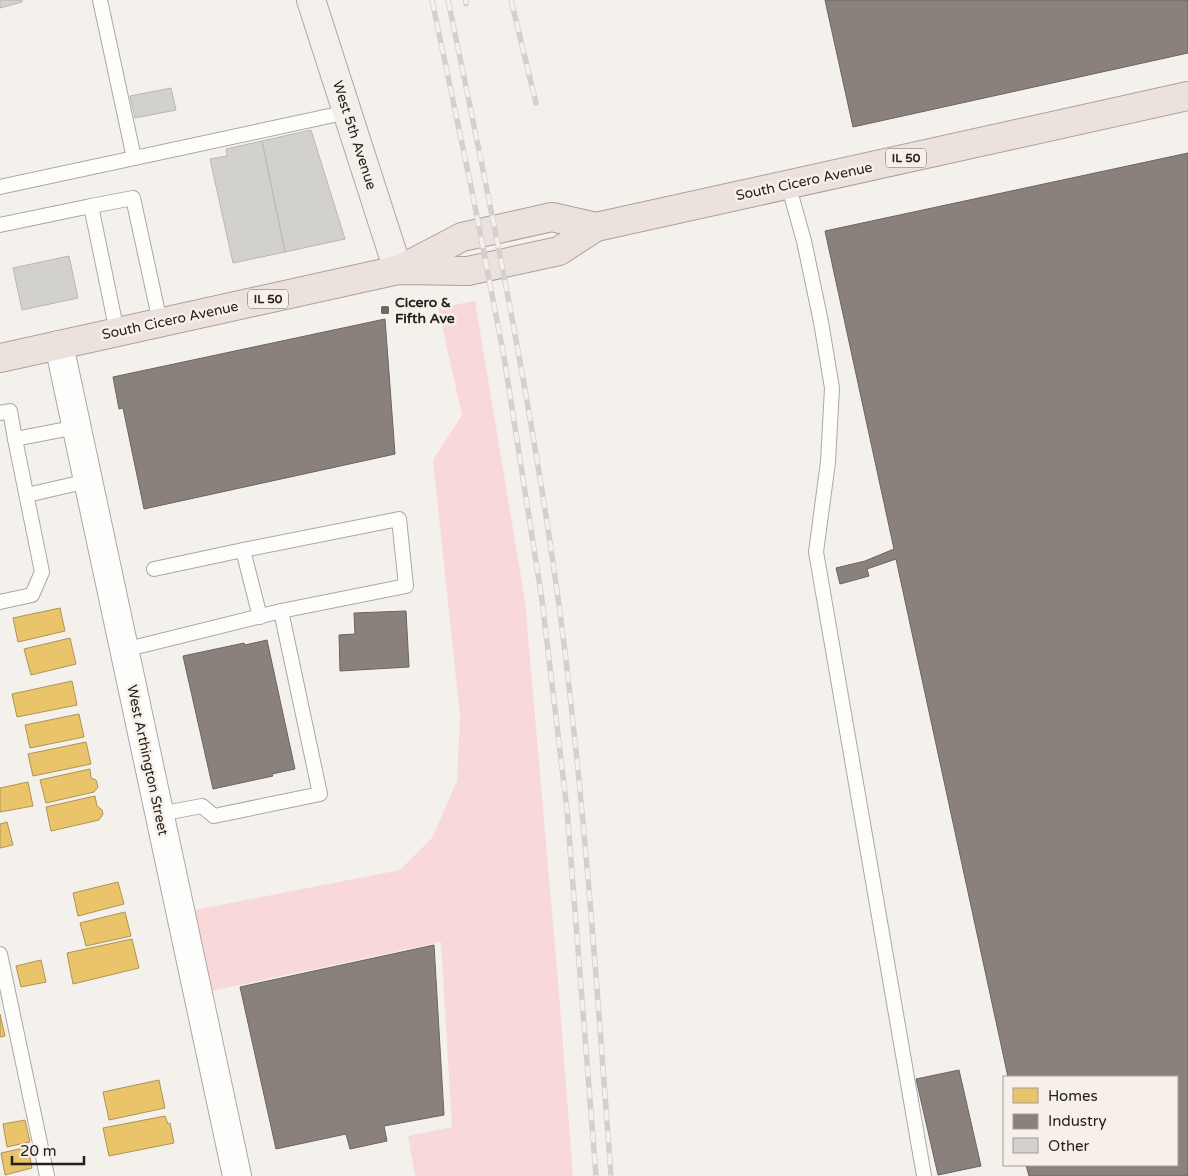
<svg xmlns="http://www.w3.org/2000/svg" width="1188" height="1176" font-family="'Varela Round',sans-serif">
  <rect width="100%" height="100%" fill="#f4f0ec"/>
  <path fill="#f9d8d9" d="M475,301l50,300 34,392 14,183h-158l-7,-40 44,-9 -11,-185 -229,49 -17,-81 205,-40 32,-32 25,-57 3,-65 -27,-256 29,-45 -24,-107z"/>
  <g fill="#e9c46a" stroke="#ae9353">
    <path d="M60,608l5,23 -47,11 -5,-24z"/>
    <path d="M70,638l6,26 -45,11 -7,-26z"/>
    <path d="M72,681l5,24 -60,12 -5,-23z"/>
    <path d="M79,714l5,23 -54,11 -5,-23z"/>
    <path d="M86,742l5,22 -58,12 -5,-22z"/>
    <path d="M90,769l1,9 5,2 2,7 -4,5 -48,11 -6,-23z"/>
    <path d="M28,782l5,24 -33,6v-24z"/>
    <path d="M95,796l2,10 5,4 1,4 -4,6 -48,11 -5,-24z"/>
    <path d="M7,822l6,23 -13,3v-24z"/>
    <path d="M118,882l6,22 -46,12 -5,-23z"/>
    <path d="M125,912l6,24 -45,10 -6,-23z"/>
    <path d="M132,939l7,29 -66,16 -6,-31z"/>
    <path d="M41,960l5,22 -25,5 -5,-21z"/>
    <path d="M0,1014l5,22 -5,1z"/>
    <path d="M159,1080l6,28 -56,12 -6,-28z"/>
    <path d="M165,1116l3,8 2,-1 4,20 -65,13 -6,-28z"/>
    <path d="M25,1120l5,22 -23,5 -4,-23z"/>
    <path d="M28,1147l4,21 -27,7 -4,-22z"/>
  </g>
  <g fill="#8a817c" stroke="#6b6460">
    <path d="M825,0h363v53l-335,74z"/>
    <path d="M1188,153v1023h-159l-3,-11h151v-88h-169l-112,-518 -29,10 2,7 -29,8 -4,-16 29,-7 29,-12 -69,-318z"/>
    <path d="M385,319l10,135 -251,55 -21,-101 -4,1 -6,-32z"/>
    <path d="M406,611l3,56 -69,4 -1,-36 16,-1 -1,-21z"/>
    <path d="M267,640l28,129 -23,5 1,2 -60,13 -30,-133 61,-13 1,2z"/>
    <path d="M434,945l10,170 -60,11 3,15 -37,8 -4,-15 -70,15 -36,-162z"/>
    <path d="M959,1070l22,96 -43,9 -22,-96z"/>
  </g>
  <g fill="#d3d1ce" stroke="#bab8b4">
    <path d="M0,0h22v2l-22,6z"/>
    <path d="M171,88l5,22 -41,8 -5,-22z"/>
    <path d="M311,130l34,109 -60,13 -23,-111z"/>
    <path d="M262,141l23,111 -52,11 -23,-104 17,-3 -1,-7z"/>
    <path d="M69,256l9,42 -56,12 -9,-42z"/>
  </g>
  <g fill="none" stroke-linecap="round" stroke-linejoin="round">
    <defs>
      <g id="lane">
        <path d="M100,0l34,158"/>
        <path d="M788,184l16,57 17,81 11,66 -4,74 -12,90 108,624"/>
        <path d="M0,187l348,-75"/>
        <path d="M91,206l42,-8 27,124"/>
        <path d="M0,225l91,-19 26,126"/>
        <path d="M0,413l10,-2 5,28 62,-12"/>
        <path d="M27,495l61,-14"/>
        <path d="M243,550l156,-31 7,67 -125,25"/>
        <path d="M154,569l89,-19 17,67"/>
        <path d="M0,602l32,-7 10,-23 -27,-133"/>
        <path d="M124,650l157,-39 39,183 -106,22 -12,-10 -43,8"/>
        <path d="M0,954l47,222"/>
      </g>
      <path id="street" d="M59,345l178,831"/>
      <path id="secondary" d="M311,0l87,270"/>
      <g id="primary">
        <path d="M401,269l61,-32 90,-20 44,10"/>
        <path d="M0,358l398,-88 70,1 91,-20 37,-24 592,-131"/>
      </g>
    </defs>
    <use href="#lane" stroke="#aba8a5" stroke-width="16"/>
    <use href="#street" stroke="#aba8a5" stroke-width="30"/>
    <use href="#secondary" stroke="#aba8a5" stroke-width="30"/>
    <use href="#primary" stroke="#af9f98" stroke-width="30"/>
    <use href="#lane" stroke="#fdfdfc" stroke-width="14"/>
    <use href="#street" stroke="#fdfdfc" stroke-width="28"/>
    <use href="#secondary" stroke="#f4efed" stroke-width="28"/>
    <use href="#primary" stroke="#ebe2de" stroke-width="28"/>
    <defs>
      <g id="rail">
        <path d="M432,0l42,201 30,156 38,243 25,210 29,366"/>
        <path d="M448,0c45,216 90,433 117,652 21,174 33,349 46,524"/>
        <path d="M466,0v4"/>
        <path d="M511,0l25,103"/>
      </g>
    </defs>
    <use href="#rail" stroke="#d3d1d0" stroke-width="5.5"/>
    <use href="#rail" stroke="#f7f0e8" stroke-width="4" stroke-dasharray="11" stroke-linecap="butt"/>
  </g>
  <rect fill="#6c6966" stroke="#f7f0e8" stroke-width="2" x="380" y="305" width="10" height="10" rx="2.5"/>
  <g text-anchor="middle" stroke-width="5" stroke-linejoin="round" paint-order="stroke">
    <g fill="#f7f0e8" stroke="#635f5b" stroke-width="1">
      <rect x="886" y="148.5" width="40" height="19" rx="4"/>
      <rect x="248" y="289.5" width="40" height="19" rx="4"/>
    </g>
    <g font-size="12" font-weight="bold" fill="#23211e">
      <text x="906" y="162">IL 50</text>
      <text x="268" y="303">IL 50</text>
    </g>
    <g font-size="14" fill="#23211e" stroke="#f7f0e8">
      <text transform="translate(355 135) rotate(72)" y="5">West 5th Avenue</text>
      <text transform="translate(804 181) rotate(-12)" y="5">South Cicero Avenue</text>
      <text transform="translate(170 320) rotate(-12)" y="5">South Cicero Avenue</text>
      <text transform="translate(148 760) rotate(78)" y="5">West Arthington Street</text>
    </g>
    <g font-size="14" font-weight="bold" fill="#23211e" stroke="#f7f0e8" text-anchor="start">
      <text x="395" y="307">Cicero &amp;<tspan x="395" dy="16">Fifth Ave</tspan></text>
    </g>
  </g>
  <rect x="1003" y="1076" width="175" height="90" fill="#f7f0e8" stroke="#a29d97"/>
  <rect x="1013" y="1088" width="25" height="15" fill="#e9c46a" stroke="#a29d97"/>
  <text x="1048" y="1101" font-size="15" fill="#23211e">Homes</text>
  <rect x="1013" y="1114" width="25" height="15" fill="#8a817c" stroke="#a29d97"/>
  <text x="1048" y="1126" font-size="15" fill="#23211e">Industry</text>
  <rect x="1013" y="1138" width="25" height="15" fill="#d3d1ce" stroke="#a29d97"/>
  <text x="1048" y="1151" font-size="15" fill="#23211e">Other</text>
  <path d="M12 1156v8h72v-8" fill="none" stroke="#23211e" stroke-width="2.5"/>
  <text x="20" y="1156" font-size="15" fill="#23211e" stroke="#f7f0e8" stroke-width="4" paint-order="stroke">20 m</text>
</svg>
